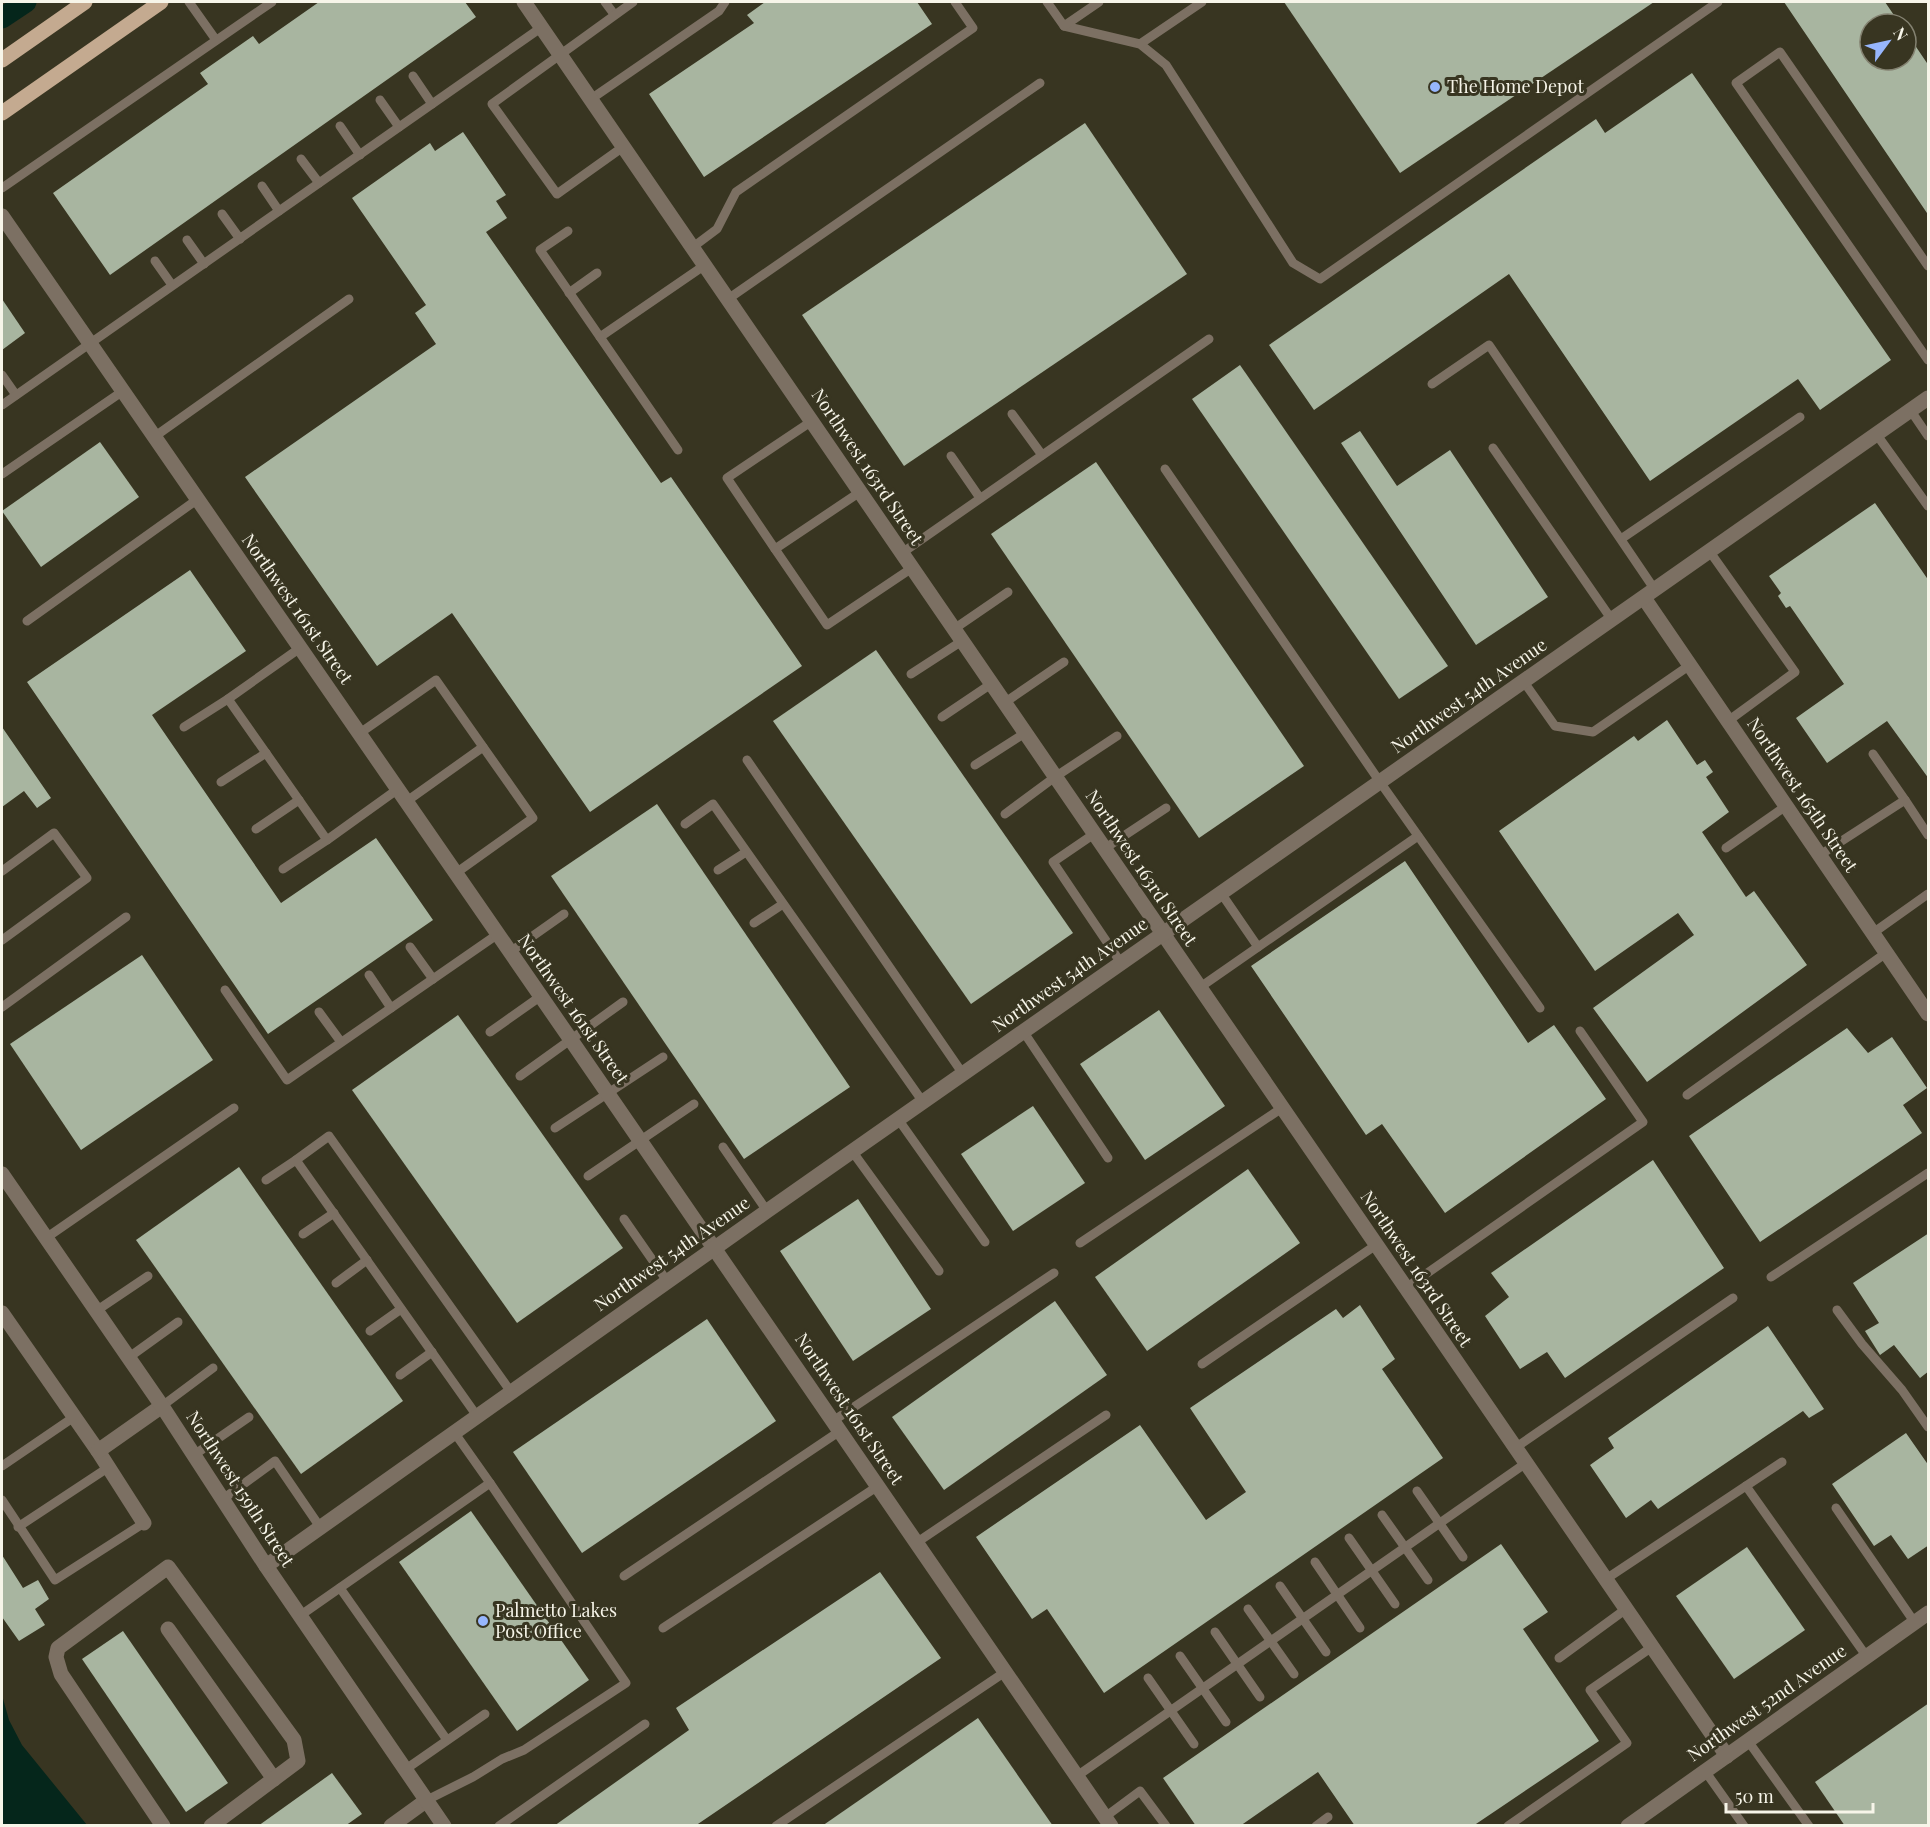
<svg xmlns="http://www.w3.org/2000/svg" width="1930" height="1827" font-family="'Playfair Display',serif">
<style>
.water{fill:#05261b}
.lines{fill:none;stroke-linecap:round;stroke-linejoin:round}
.canal{stroke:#05261b;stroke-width:21}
.building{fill:#a8b5a0}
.service{stroke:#7c7063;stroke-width:9}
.minor{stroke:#7c7063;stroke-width:15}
.tertiary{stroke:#7c7063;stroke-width:15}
.primary{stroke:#c4aa90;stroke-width:15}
.poi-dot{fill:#97b6fd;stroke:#383521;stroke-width:2}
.labels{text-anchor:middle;stroke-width:6;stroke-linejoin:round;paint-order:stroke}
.poi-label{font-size:18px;fill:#f7f5e9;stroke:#383521;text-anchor:start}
.street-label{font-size:18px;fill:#f7f5e9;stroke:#383521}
</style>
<rect width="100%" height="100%" fill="#383521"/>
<polygon class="water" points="2,1695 9,1720 22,1745 87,1825 2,1825"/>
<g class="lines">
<polyline class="canal" points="2,18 26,2"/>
</g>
<g class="building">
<polygon points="319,2 465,2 476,17 110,275 53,193 208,84 200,73 253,36 259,44"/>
<polygon points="765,2 917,2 932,24 704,177 649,94 754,23 747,15"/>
<polygon points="1284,2 1654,2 1400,173"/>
<polygon points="1784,2 1885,2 1900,24 1870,24 1870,60 1906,60 1906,32 1929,66 1929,216"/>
<polygon points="1692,73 1891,360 1820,410 1798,379 1650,481 1509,274 1314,410 1269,345 1596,119 1605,133"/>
<polygon points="1085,123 1187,274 904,466 802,315"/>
<polygon points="463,132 506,195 496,201 507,218 486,232 661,483 671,477 802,666 590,812 452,613 377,666 245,477 436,344 415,313 426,305 352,198 430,143 435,151"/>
<polygon points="2,299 25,333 2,350"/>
<polygon points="1240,365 1448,666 1399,699 1192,399"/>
<polygon points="1360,431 1397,486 1450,450 1548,597 1476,645 1341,443"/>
<polygon points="100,442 139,497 41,567 2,511"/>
<polygon points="1096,462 1304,766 1199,838 991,534"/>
<polygon points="1875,503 1929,581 1929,779 1887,721 1827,763 1796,718 1844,684 1790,606 1786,608 1778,596 1781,593 1769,576"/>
<polygon points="190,570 246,651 152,715 281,903 376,838 433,920 268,1034 27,682"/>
<polygon points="876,650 1073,933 971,1004 773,721"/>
<polygon points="1667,720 1697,765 1705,760 1713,772 1706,777 1729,812 1702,832 1746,897 1754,891 1807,965 1647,1082 1593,1008 1694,935 1678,913 1595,971 1499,831 1634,736 1638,741"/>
<polygon points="2,727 51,798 37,808 24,791 2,807"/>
<polygon points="657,804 850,1087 744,1159 551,876"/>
<polygon points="1405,861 1528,1043 1554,1025 1606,1099 1445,1213 1382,1124 1366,1135 1251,966"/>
<polygon points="142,955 213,1060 81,1150 10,1044"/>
<polygon points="1159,1010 1225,1106 1145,1160 1080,1064"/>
<polygon points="458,1015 623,1248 517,1323 352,1090"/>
<polygon points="1847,1028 1868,1053 1892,1037 1927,1088 1903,1105 1922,1133 1760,1242 1689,1136"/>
<polygon points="1033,1106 1085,1183 1013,1231 961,1154"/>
<polygon points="1653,1160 1724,1268 1565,1378 1547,1352 1520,1369 1485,1316 1509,1297 1491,1273"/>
<polygon points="239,1167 403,1401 301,1474 136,1240"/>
<polygon points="1248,1169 1300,1243 1147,1351 1095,1277"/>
<polygon points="858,1199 931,1309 853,1361 780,1251"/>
<polygon points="1929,1233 1929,1371 1920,1378 1894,1345 1880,1355 1865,1331 1879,1323 1853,1283"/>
<polygon points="1055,1301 1107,1375 944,1490 892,1417"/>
<polygon points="1360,1305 1395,1359 1382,1369 1443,1458 1104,1693 1047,1609 1032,1619 976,1537 1140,1425 1206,1520 1246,1492 1190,1408 1336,1309 1343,1318"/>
<polygon points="707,1319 776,1421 582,1553 513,1452"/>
<polygon points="1768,1326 1824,1409 1809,1418 1803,1411 1658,1509 1651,1500 1626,1518 1590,1465 1614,1448 1608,1438"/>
<polygon points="1906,1433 1929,1466 1929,1545 1908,1559 1891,1535 1874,1546 1832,1484"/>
<polygon points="471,1511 589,1680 517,1731 399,1562"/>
<polygon points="1501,1544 1548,1612 1523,1629 1599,1741 1473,1826 1355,1826 1318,1772 1240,1826 1196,1826 1163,1778"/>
<polygon points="1747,1547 1805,1630 1734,1679 1676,1596"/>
<polygon points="2,1555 23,1588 38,1580 49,1599 35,1609 45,1625 19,1641 2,1617"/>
<polygon points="880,1572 941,1658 695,1826 554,1826 689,1730 676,1708"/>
<polygon points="123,1631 228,1783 186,1812 82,1659"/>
<polygon points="1929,1703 1929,1826 1845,1826 1815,1782"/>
<polygon points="978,1718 1053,1826 822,1826"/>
<polygon points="332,1773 362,1814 345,1826 258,1826"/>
</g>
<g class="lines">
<g class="service">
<polyline points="189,2 216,40"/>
<polyline points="605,2 614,14"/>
<polyline points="1047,2 1064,26 1140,44 1166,65 1293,263 1320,279 1718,2"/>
<polyline points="1064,26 1099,2"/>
<polyline points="1140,44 1202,2"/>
<polyline points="413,76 432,104"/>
<polyline points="591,99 719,11 725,2"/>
<polyline points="380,100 399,127"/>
<polyline points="340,126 360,155"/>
<polyline points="623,147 557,194 492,104 633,2"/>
<polyline points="301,159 319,183"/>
<polyline points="262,186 279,211"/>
<polyline points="2,188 272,2"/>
<polyline points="222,214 240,239"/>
<polyline points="568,231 540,250 600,337 705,265"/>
<polyline points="187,240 204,264"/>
<polyline points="693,247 717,229 736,192 973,28 955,2"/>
<polyline points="155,261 172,285"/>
<polyline points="1928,266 1780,52 1736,83 1928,360"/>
<polyline points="569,293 597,273"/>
<polyline points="728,299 1040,83"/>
<polyline points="600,337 678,450"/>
<polyline points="2,375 16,395"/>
<polyline points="1432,384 1489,345 1655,590"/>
<polyline points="2,405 542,27"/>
<polyline points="1911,411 1928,436"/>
<polyline points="1012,414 1042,455"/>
<polyline points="1877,435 1928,506"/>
<polyline points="154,437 349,299"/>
<polyline points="1493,448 1612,620"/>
<polyline points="951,456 980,498"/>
<polyline points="1165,469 1380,782 1540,1008"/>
<polyline points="2,474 123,391"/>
<polyline points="860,492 775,549 827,625 912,568"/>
<polyline points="1621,539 1800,417"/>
<polyline points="775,549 727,478 812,421"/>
<polyline points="1710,552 1795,672 1728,721"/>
<polyline points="902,553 1209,339"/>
<polyline points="27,621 198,499"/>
<polyline points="954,629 1008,592"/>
<polyline points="300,648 228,699 327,840 398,789"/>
<polyline points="911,674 962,641"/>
<polyline points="1524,682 1555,726 1593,732 1690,665"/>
<polyline points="1004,703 1064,662"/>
<polyline points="942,717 991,684"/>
<polyline points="184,727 228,699"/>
<polyline points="360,733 436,680 533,818 456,873"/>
<polyline points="1873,754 1905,800"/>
<polyline points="747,760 963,1074"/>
<polyline points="975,765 1025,733"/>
<polyline points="221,782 266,753"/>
<polyline points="407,801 483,747"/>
<polyline points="1005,814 1055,777 1117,736"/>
<polyline points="685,824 713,804 923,1102"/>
<polyline points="256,829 299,800"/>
<polyline points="1094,834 1053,862 1121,963"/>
<polyline points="1726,848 1786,806"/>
<polyline points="1104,849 1166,808"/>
<polyline points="1820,855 1905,800 1928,835"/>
<polyline points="283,869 327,840"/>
<polyline points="718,870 746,852"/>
<polyline points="2,871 54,833 87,878 2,940"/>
<polyline points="1221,893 1258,947"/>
<polyline points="754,923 783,904"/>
<polyline points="1873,933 1928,894"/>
<polyline points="410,947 433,979"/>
<polyline points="510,952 564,914"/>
<polyline points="369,975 391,1008"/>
<polyline points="1199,988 1418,836"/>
<polyline points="225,990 287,1080 498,934"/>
<polyline points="2,1007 126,917"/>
<polyline points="319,1012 341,1042"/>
<polyline points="1023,1031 1108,1158"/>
<polyline points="490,1032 541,996"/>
<polyline points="520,1076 623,1002"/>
<polyline points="1687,1095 1886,953"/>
<polyline points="898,1119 985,1242"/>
<polyline points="555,1128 663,1057"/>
<polyline points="723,1147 767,1211"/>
<polyline points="852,1151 939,1271"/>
<polyline points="296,1160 329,1136 511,1392"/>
<polyline points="588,1176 694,1104"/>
<polyline points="266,1180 296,1160 477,1416"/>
<polyline points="624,1219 667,1281"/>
<polyline points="303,1234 334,1213"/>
<polyline points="46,1238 234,1108"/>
<polyline points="1080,1243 1282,1108"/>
<polyline points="1771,1277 1928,1173"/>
<polyline points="336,1283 367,1260"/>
<polyline points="1406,1288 1643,1122 1580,1031"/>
<polyline points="1837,1310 1862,1344 1902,1390 1928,1427"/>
<polyline points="96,1311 148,1276"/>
<polyline points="370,1331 401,1309"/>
<polyline points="128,1358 178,1322"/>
<polyline points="1202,1364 1376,1245"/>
<polyline points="400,1375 432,1352"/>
<polyline points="162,1406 213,1368"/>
<polyline points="833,1421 1054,1273"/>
<polyline points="1515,1448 1733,1298"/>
<polyline points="194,1455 249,1417"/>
<polyline points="2,1466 74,1417"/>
<polyline points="1746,1486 1867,1657"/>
<polyline points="1417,1491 1463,1557"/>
<polyline points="223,1499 275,1461 320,1527"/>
<polyline points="2,1500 55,1580 144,1523"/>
<polyline points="1836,1508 1915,1623"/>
<polyline points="1382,1515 1428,1580"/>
<polyline points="18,1527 109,1467"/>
<polyline points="1349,1538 1395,1604"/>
<polyline points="916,1543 1106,1415"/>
<polyline points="1315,1562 1360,1628"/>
<polyline points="624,1576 840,1431"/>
<polyline points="1606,1579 1782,1462"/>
<polyline points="1280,1586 1326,1652"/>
<polyline points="340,1588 447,1740"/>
<polyline points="1248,1609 1294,1674"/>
<polyline points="301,1615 490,1483 454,1432"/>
<polyline points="663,1628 878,1486"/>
<polyline points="1215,1632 1260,1697"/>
<polyline points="1180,1656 1226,1722"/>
<polyline points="1559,1658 1626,1609"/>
<polyline points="1148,1678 1194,1744"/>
<polyline points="1748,1741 1809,1826"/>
<polyline points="406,1769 485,1714"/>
<polyline points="1705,1771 1744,1826"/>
<polyline points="1077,1776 1526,1463"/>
<polyline points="427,1800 473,1777 502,1759 524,1750 626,1683 490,1483"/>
<polyline points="1105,1817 1140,1791 1166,1826"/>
<polyline points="499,1826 645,1724"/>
<polyline points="776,1826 1005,1672"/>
<polyline points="1316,1826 1328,1817"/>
<polyline points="1508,1826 1627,1743 1590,1690 1652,1647"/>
</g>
<g class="minor">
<polyline points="2,216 571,1040 1111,1826"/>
<polyline points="2,1313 98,1451 144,1523"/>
<polyline points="98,1451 162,1406"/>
<polyline points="168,1629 274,1779"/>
<polyline points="163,1826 61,1674 56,1657 58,1648 168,1567 294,1740 298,1761 211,1826"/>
<polyline points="391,1826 427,1800"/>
</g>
<g class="tertiary">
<polyline points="524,2 1727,1756"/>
<polyline points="1644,598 1928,1014"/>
<polyline points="2,1174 162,1406 266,1566 444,1826"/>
<polyline points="266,1566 767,1211 1928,398"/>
<polyline points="1628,1826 1928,1613"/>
</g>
<g class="primary">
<polyline points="2,60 85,2"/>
<polyline points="2,113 161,2"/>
</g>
</g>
<g class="poi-dot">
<circle cx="1435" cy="87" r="6"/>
<circle cx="483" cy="1621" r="6"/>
</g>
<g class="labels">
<g class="poi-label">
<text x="1447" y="93">The Home Depot</text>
<text x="495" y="1617">Palmetto Lakes<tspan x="495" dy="21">Post Office</tspan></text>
</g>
<g class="street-label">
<text transform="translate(867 467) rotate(56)" y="6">Northwest 163rd Street</text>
<text transform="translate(297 609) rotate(55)" y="6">Northwest 161st Street</text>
<text transform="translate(1469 696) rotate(-35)" y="6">Northwest 54th Avenue</text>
<text transform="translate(1802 795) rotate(56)" y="6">Northwest 165th Street</text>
<text transform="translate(1141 868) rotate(56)" y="6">Northwest 163rd Street</text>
<text transform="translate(1070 975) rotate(-35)" y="6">Northwest 54th Avenue</text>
<text transform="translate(573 1009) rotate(55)" y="6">Northwest 161st Street</text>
<text transform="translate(672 1254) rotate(-35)" y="6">Northwest 54th Avenue</text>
<text transform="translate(1416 1269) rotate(56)" y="6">Northwest 163rd Street</text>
<text transform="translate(849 1409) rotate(56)" y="6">Northwest 161st Street</text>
<text transform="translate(240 1489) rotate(57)" y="6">Northwest 159th Street</text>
<text transform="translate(1767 1703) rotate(-35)" y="6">Northwest 52nd Avenue</text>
</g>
</g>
<rect width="1930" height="1827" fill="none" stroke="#f7f5e9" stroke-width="6"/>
<g transform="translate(1888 42) rotate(57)"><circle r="28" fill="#383521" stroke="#848271" stroke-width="1.5"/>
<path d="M0-4.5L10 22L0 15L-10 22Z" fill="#97b6fd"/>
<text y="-9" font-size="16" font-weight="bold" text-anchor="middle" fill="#f7f5e9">N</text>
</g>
<path d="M1726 1803v9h147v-9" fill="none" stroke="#f7f5e9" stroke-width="3"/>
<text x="1735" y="1803" font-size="18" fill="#f7f5e9" stroke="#383521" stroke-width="4.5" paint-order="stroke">50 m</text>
</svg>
